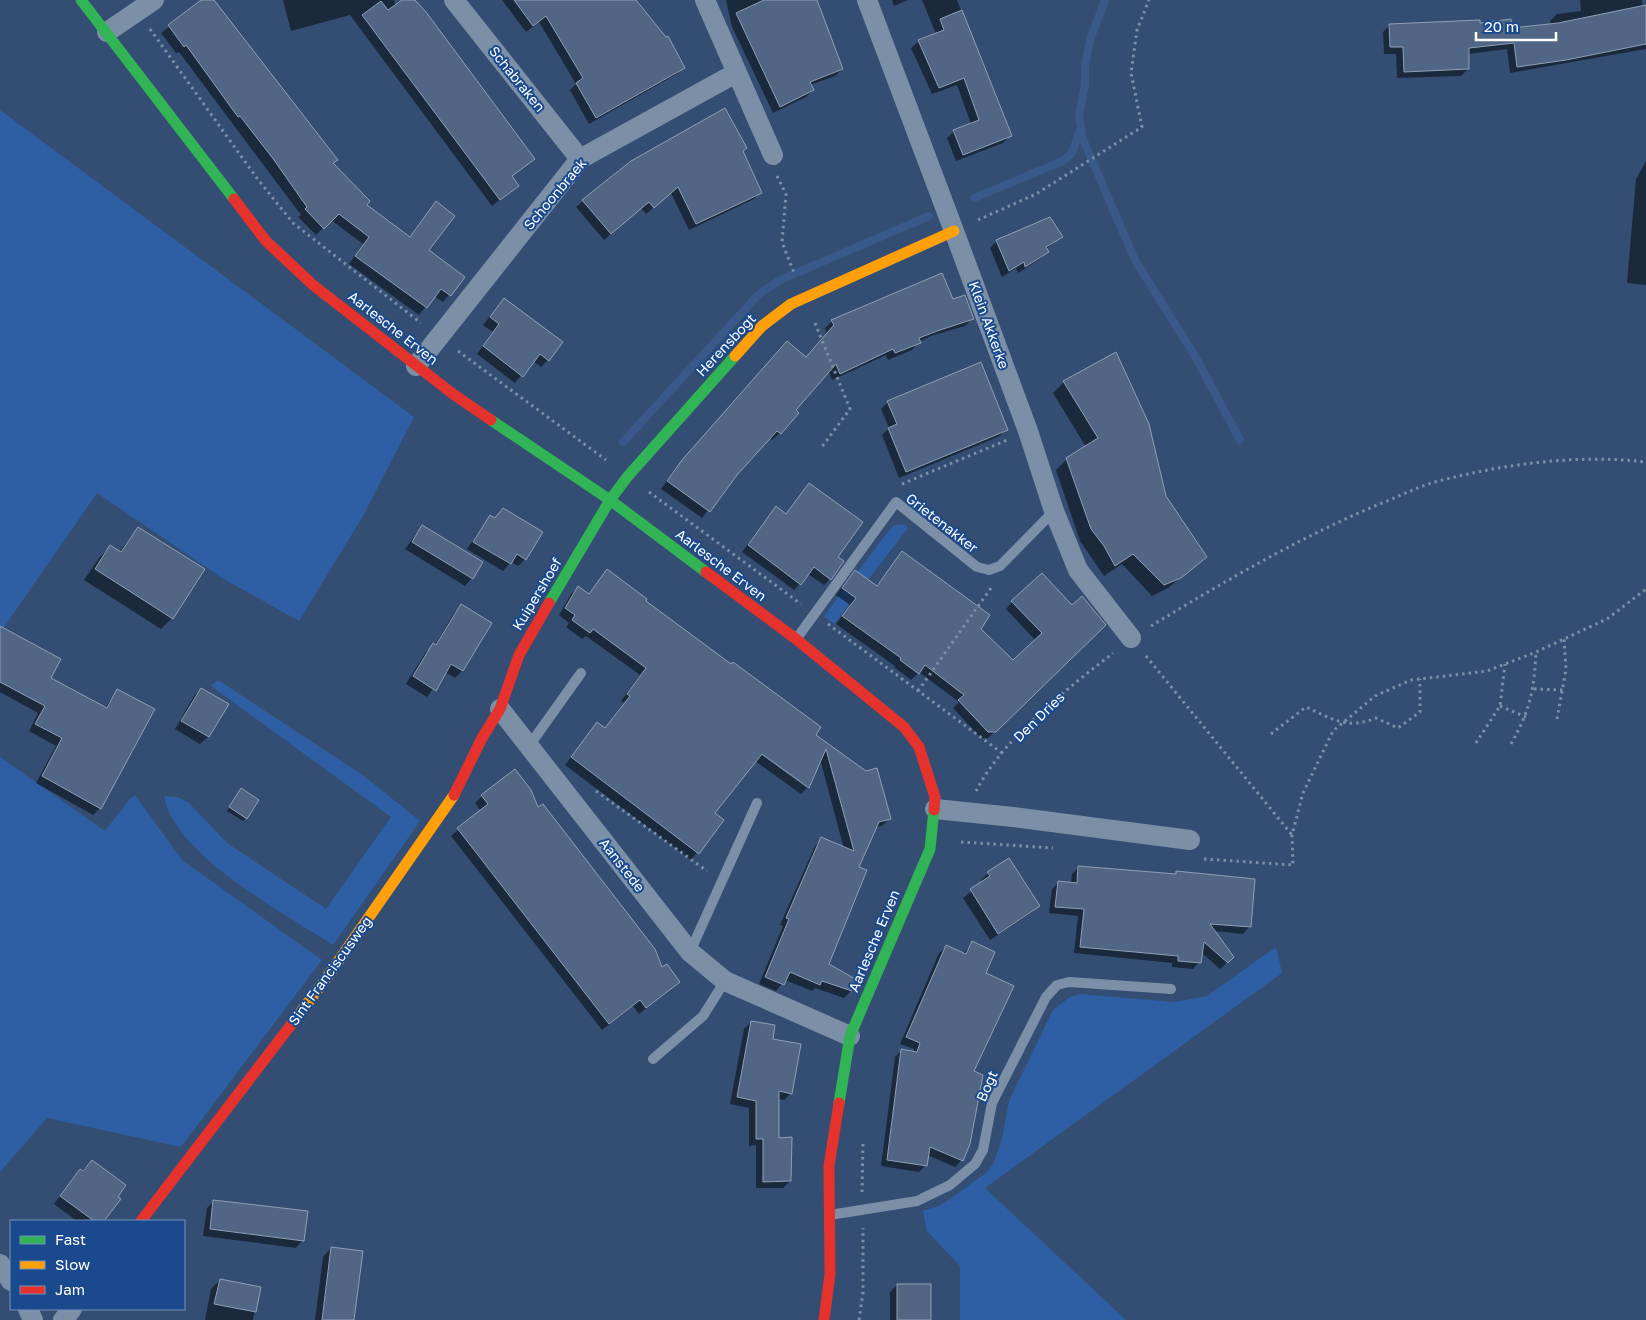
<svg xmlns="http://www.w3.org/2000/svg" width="1646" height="1320" font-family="'Golos Text',sans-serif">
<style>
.green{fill:#2e5fa4}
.shadow{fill:#0007;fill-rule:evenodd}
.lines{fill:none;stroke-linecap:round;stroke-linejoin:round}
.stream{stroke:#38598a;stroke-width:8}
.building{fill:#516684;stroke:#909fb5}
.path{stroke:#7b8fa7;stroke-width:3;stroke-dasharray:2.5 4;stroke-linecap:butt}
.lane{stroke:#7b8fa7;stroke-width:10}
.street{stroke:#7b8fa7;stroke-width:20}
.fast{stroke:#30b455;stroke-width:11}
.slow{stroke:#ff9f0a;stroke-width:11}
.jam{stroke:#e5322d;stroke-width:11}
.labels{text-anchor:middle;stroke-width:4;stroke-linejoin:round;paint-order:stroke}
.street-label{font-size:14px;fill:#fff;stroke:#1a498d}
</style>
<rect width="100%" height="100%" fill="#344e73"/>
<g class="green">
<polygon points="0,110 414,417 363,516 299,621 222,578 97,493 0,633"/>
<polygon points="903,524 908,528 834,624 824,616 890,529 895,525"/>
<path d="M 218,680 L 364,776 L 420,821 L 333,945 C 284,913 175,856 164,796 L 177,797 L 188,802 L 227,843 L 326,909 L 391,817 L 211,686 Z"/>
<polygon points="0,757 105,831 129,800 135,795 182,860 322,960 181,1147 47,1118 0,1172"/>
<polygon points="1276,947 1282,973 985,1188 1126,1320 960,1320 960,1266 927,1231 923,1211 938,1206 950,1199 987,1172 994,1162 1002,1139 1009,1101 1053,1010 1070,997 1080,994 1174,1002 1207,996"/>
</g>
<g class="shadow">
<polygon points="203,0 213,0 332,164 365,205 409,238 436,203 427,251 463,277 443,302 434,296 419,315 349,264 363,244 331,220 316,235 298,217 301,215 179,52 176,53 161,33"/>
<polygon points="283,0 394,0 396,6 404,0 413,0 533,159 511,177 510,192 492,206 350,15 291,31"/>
<polygon points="502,0 636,0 684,67 677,74 589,124 570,90 576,84 539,22 526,32"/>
<polygon points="726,0 815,0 842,69 835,76 810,85 813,90 806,97 773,113 732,27"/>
<polygon points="892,0 908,0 894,6"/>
<polygon points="922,0 957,0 1011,135 1003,143 956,161 947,138 954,131 971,124 957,85 932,94 911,48 919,41 936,34"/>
<polygon points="1580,0 1642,0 1643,7 1646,6 1646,49 1510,73 1507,49 1468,54 1468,69 1461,76 1397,78 1396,54 1384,54 1383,32 1390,25 1479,25 1511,30 1551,25 1550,21 1557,14 1581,11"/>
<polygon points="742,152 761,192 754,199 689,230 671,193 646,214 641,208 604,240 576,207 583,201"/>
<polygon points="1646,161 1646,285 1627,283 1636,179"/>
<polygon points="1061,237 1046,249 1048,252 1040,259 1018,273 1016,268 1002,277 990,248 997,241"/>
<polygon points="504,299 548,360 541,367 533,361 515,383 477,354 493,332 483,325"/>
<polygon points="952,301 972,319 965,326 931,336 919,342 912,350 888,360 886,355 832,380 828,370 794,410 780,433 772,440 769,437 736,474 702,518 661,489 675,469 780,350 805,359 827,334 825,328 832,321"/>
<polygon points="1116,353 1165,496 1205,557 1168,588 1152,596 1122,564 1104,576 1080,541 1056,470 1067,459 1086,447 1053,393 1064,382"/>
<polygon points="888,402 1006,429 1000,436 899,478 882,435 889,428 881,409"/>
<polygon points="810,484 836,557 830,579 824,585 808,574 794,590 742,552 770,515 776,508 785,515"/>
<polygon points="490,516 525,559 518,566 511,562 503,571 467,549"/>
<polygon points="422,526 481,562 472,578 465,586 405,549"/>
<polygon points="138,528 172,618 161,629 84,580 99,558 110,547 119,552"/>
<polygon points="902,553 1013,662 1036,641 1006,609 1012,602 1072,607 1104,625 988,738 981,738 953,708 959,702 919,672 911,680 894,667 895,666 836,624 850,605 836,595 849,578 855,571 876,586"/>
<path d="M 607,571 L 814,735 L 889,819 L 882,826 L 875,827 L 858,868 L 827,964 L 851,991 L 844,998 L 815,988 L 812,991 L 785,980 L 776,991 L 759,984 L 783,926 L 780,925 L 815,846 L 822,839 L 844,849 L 820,759 L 808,787 L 801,794 L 755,761 L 713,814 L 722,820 L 691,860 L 565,765 L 597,724 L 604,729 L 624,703 L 621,701 L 640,675 L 586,636 L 582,639 L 566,627 L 569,623 L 559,615 L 571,594 L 578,588 L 588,595 ZM 758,749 L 807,785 L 807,788 L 756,751 Z"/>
<polygon points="461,606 490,624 462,671 455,678 445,672 427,697 406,684 426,652 435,645 454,613"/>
<polygon points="0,627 50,678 105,708 118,690 100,808 93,815 36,783 56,746 29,731 38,713 0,692"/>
<polygon points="201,689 227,704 208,737 200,744 175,729 194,696"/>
<polygon points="238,793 246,818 243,821 227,811"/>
<polygon points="482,796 537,809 662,969 679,982 639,1014 633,1006 602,1030 451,836 481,811 475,803"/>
<polygon points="1009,860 1038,906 1031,913 990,940 963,898 982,883 981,880 988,873"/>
<polygon points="1079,867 1174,875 1177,872 1249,927 1243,934 1214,931 1233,957 1220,969 1201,952 1199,962 1193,969 1172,967 1172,963 1074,953 1078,916 1049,913 1052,889 1058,883 1071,884 1072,874"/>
<polygon points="972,943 984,973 962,1160 955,1167 927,1155 926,1165 919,1172 881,1166 895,1057 902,1050 913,1053 914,1049 900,1044 939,953 946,947 963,954"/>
<polygon points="751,1022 771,1040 791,1093 784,1100 778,1099 778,1139 790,1181 783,1188 756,1188 756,1145 749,1146 749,1108 730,1104 744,1029"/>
<polygon points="92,1161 119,1199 102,1221 77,1221 54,1204 73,1178"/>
<polygon points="214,1201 303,1240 296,1248 203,1236 207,1208"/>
<polygon points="331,1248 353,1320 315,1320 323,1257"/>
<polygon points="220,1280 259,1288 253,1320 205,1320 211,1289"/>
<polygon points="897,1285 930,1320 890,1320 890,1292"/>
</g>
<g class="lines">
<g class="stream">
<polyline points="1105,0 1090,40 1085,67 1085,85 1079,115 1082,137 1135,260 1195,356 1240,440"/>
<polyline points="974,198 1063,161 1072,153 1080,130"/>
<polyline points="623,442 759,294 780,280 929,216"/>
</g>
</g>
<g class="building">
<polygon points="201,0 214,0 338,160 333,163 370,201 367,205 410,237 436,201 455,216 429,250 465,277 451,296 441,289 427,308 355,256 369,237 339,214 324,229 305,209 307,207 274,160 240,116 238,117 186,45 184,47 168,25"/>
<polygon points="402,0 415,0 426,12 535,159 512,176 519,186 500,200 362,15 381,1 388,10"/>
<polygon points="514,0 636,0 666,37 668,36 685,68 596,118 576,83 583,78 546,16 533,26"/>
<polygon points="764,0 817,0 843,69 810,82 814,90 780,107 736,13"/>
<polygon points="1646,5 1646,44 1566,60 1517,67 1514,43 1469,48 1469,69 1404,72 1403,47 1390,47 1389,24 1480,20 1480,23 1511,19 1512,28 1558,23"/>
<polygon points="962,10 1012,136 963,155 953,130 979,120 964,78 939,88 918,40 944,30 940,19"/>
<polygon points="725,108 747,148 743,151 762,193 696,224 678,187 654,208 649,202 611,234 582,200 631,161"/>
<polygon points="1050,217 1063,237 1046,247 1049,252 1025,267 1024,262 1009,271 996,240"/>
<polygon points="942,273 953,299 965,295 974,319 940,330 919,338 921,343 895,353 893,349 840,374 836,364 796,410 799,413 781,434 777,431 737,475 710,512 667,481 682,460 787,341 806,357 834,325 831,320"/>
<polygon points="504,298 563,342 549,361 540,354 523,377 483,346 499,324 490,317"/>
<polygon points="1116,352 1149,424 1166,496 1207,557 1181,578 1164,585 1133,554 1115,566 1104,546 1091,529 1066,458 1098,438 1063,381"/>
<polygon points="981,362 1008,430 906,472 888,428 897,424 887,401"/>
<polygon points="809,483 863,522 838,557 844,561 831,580 814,567 801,585 748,545 776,506 786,514"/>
<polygon points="503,508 543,532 526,560 517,554 511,564 473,542 490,515 495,518"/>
<polygon points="422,525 483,562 473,579 412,542"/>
<polygon points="138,527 205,569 173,619 95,569 110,545 121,552"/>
<polygon points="902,551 990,615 981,629 1013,660 1042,633 1011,601 1042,573 1072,605 1082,596 1106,625 996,732 988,732 958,700 964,695 925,665 919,674 900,660 901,658 842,616 856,598 842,588 855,570 877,586"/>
<polygon points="607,569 647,599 646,601 731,664 733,662 821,727 816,735 866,771 877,768 891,819 879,822 859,867 867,870 829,964 857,980 852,991 822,981 820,985 790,972 784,985 765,977 789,919 786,918 821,837 854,851 826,749 809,788 762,754 715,813 724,820 699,854 571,757 597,722 605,728 630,696 627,694 646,668 593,629 590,633 572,620 575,615 565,608 578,586 589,594"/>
<polygon points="461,604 492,623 463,671 451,664 436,691 413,676 433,643 436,645"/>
<polygon points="0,626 61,659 51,678 107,708 117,689 155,709 101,809 42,776 62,738 35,724 45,706 0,682"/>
<polygon points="201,688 229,704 209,737 181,721"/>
<polygon points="515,769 531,790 538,807 543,804 655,949 662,967 667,964 680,982 646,1008 640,1000 609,1024 457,828 488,804 481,795"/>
<polygon points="241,788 259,800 247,819 229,807"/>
<polygon points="1009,858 1040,906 998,934 970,889 990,876 987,872"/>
<polygon points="1078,866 1176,874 1176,871 1255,879 1251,927 1210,924 1234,957 1228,963 1204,942 1201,963 1178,961 1178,956 1080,947 1084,909 1055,907 1058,881 1077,883"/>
<polygon points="972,941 995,952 986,973 1014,986 974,1071 983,1075 970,1144 963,1161 930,1147 927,1166 887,1160 901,1049 917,1052 920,1043 906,1037 946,945 966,954"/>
<polygon points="751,1021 775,1025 773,1039 801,1044 792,1094 779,1091 779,1138 792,1137 791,1181 763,1182 763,1139 756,1139 756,1101 737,1097"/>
<polygon points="92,1160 126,1185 118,1197 121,1199 104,1221 94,1221 60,1196 80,1169 83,1171"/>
<polygon points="213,1200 308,1211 304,1241 210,1229"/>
<polygon points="331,1247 363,1251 354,1320 322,1320"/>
<polygon points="220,1279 261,1287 256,1312 214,1304"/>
<rect x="897" y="1284" width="34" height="36"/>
</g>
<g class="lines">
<g class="path">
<polyline points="150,29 256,177 293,223 421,323"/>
<polyline points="777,176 786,194 782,242 794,273"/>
<polyline points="978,220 1036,194 1142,127 1131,73 1137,30 1149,0"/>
<polyline points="815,323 850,409 821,448"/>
<polyline points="458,351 606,460"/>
<polyline points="902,484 1007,440"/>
<polyline points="649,492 801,604"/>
<polyline points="828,624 1002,753"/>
<path d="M 1151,626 C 1225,581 1302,536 1382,503 C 1400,496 1417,487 1435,482 C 1503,464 1576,454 1646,462"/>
<polyline points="1146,656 1292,835"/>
<polyline points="1534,689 1563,690"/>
<polyline points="918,691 991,588"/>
<polyline points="1500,706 1526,717"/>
<polyline points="1557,719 1566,669 1564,639"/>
<path d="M 1271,734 L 1306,707 C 1332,719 1347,730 1376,718 L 1398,728 L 1420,712 L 1420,679"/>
<polyline points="1476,743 1500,706 1505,664"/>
<path d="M 1511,744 C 1530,710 1534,691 1536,652"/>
<polyline points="596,791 707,871"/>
<path d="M 976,791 C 1004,737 1066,690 1113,653"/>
<polyline points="961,842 1053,848"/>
<polyline points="1204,859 1293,865 1292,835 1303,793 1333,731 1375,696 1411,680 1487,671 1536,652 1607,619 1646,589"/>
<polyline points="862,1192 863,1141"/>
<polyline points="859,1320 863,1292 863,1228"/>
</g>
<g class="lane">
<polyline points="797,638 896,502 977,567 989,570 1000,566 1054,511"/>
<polyline points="529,746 581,673"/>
<polyline points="690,952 757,803"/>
<polyline points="653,1059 703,1016 725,981"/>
<polyline points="830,1215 917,1201 950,1185 975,1164 983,1150 992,1103 1046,997 1057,985 1069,982 1171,989"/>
</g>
<g class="street">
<polyline points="454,0 580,159"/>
<polyline points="705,0 773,155"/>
<polyline points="867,0 954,231 1028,431 1054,511 1078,570 1131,638"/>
<polyline points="107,32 154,0"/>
<polyline points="416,366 580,159 736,73"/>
<polyline points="500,709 690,952 725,981 850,1036"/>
<polyline points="935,809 1013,817 1190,840"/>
<polyline points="0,1264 11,1281"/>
<polyline points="28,1309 33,1320"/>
<polyline points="63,1320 72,1309"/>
</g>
<g class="fast">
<polyline points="81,0 234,199"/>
<polyline points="491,420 610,500 706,572"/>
<polyline points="549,603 610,500 628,476 735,356"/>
<polyline points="839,1103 850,1036 930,849 934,810"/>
</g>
<g class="slow">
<polyline points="735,356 762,326 791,304 954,231"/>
<polyline points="297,1017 328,976 454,795"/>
</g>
<g class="jam">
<polyline points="234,199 266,241 313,285 453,394 491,420"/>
<polyline points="706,572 796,639 904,727 919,747 935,797 934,810"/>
<polyline points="454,795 482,738 500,709 519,655 549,603"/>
<polyline points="141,1221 297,1017"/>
<polyline points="824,1320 830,1274 829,1166 839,1103"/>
</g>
</g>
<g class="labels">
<g class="street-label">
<text transform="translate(517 79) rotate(51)" y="5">Schabraken</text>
<text transform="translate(555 194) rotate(-50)" y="5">Schoonbraek</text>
<text transform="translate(989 325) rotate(70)" y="5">Klein Akkerke</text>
<text transform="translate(393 328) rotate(38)" y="5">Aarlesche Erven</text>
<text transform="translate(726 345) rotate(-47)" y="5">Herensbogt</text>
<text transform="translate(942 523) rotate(38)" y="5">Grietenakker</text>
<text transform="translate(721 565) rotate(37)" y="5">Aarlesche Erven</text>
<text transform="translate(537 594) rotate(-59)" y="5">Kuipershoef</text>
<text transform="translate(1039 717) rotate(-44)" y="5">Den Dries</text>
<text transform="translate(622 865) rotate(52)" y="5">Aanstede</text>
<text transform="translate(874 941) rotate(-67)" y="5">Aarlesche Erven</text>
<text transform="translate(330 971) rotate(-54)" y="5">Sint Franciscusweg</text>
<text transform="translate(987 1086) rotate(-66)" y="5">Bogt</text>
</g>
</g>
<rect x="10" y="1220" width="175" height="90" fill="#1a498d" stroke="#7692bb"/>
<rect x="20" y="1236" width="25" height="8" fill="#30b455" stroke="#7692bb"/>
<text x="55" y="1245" font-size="15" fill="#ffffff">Fast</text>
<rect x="20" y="1261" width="25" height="8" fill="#ff9f0a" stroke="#7692bb"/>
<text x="55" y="1270" font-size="15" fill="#ffffff">Slow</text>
<rect x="20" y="1286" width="25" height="8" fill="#e5322d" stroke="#7692bb"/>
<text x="55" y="1295" font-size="15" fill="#ffffff">Jam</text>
<path d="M1476 32v8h80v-8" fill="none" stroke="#ffffff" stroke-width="2.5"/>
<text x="1484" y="32" font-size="15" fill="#ffffff" stroke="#1a498d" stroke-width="4" paint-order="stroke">20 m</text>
</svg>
